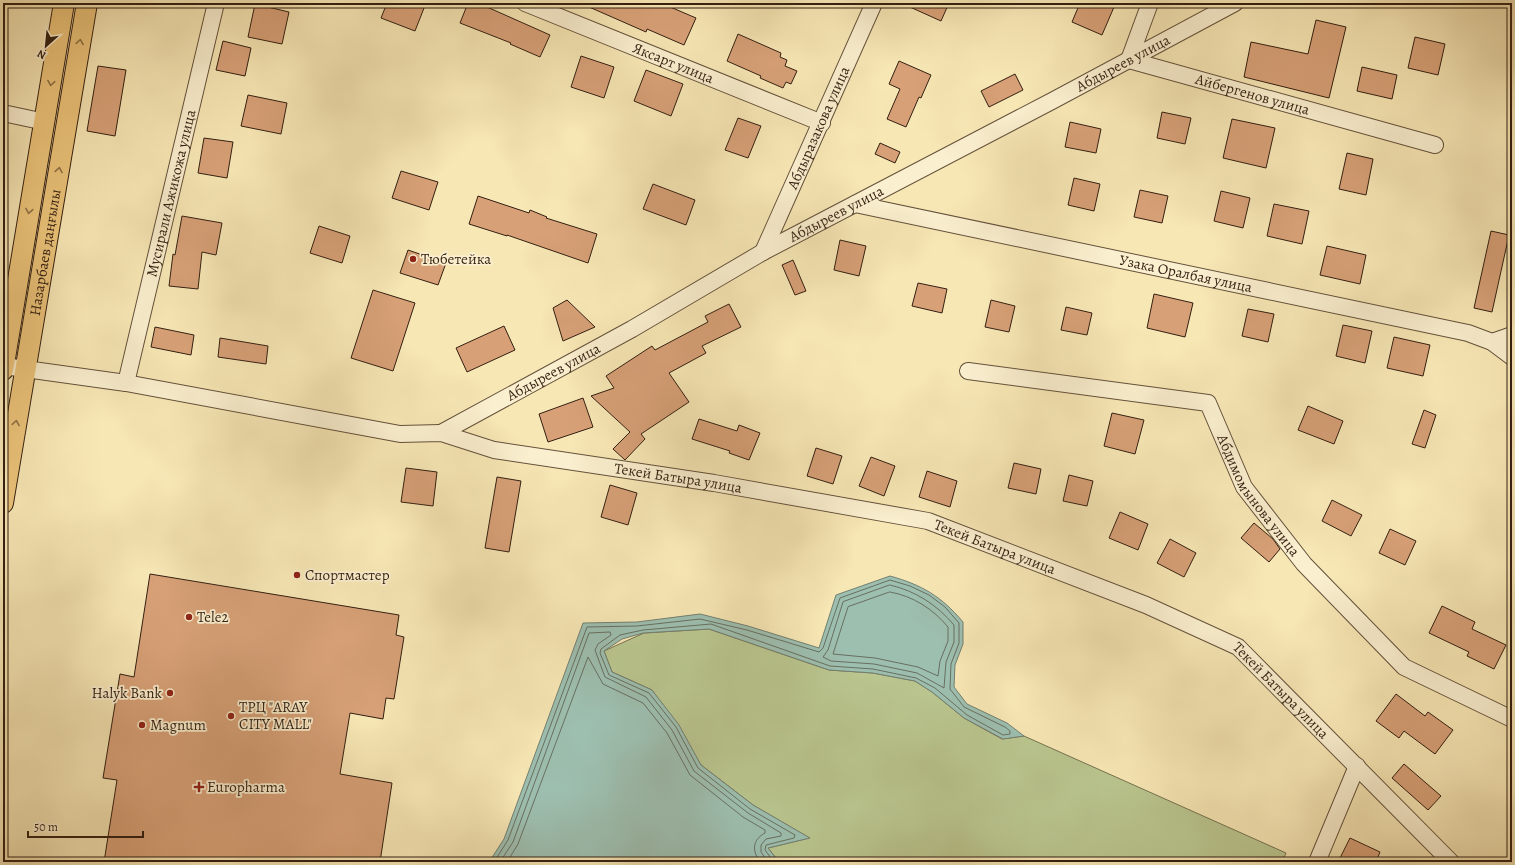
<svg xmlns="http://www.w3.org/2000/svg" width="1515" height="865" font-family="Alegreya,serif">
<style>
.green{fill:#bac68f;stroke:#767250}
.water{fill:#9dbfb0;stroke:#737f70}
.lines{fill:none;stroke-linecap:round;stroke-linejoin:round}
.shore{stroke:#686f60;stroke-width:1}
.building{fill:#d7a077;stroke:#331f11}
.minor-casing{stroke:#64513a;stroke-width:18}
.major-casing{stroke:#331f11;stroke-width:22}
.minor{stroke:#faefcf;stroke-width:16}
.major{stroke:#ecc47a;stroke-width:20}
.oneway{stroke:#907246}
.poi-dot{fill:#8f2418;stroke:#faefcf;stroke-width:1.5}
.labels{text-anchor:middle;stroke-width:3.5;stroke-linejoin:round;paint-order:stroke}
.street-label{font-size:15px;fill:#331f11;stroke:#faefcf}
.poi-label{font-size:15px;fill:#331f11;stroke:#faefcf;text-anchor:start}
</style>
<rect width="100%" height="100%" fill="#f7e7b5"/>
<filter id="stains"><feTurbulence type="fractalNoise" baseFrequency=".005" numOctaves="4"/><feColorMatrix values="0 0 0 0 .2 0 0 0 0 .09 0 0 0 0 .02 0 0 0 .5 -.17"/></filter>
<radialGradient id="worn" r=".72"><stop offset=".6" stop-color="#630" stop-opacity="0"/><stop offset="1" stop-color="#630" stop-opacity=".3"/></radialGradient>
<polygon class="green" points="709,629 829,670 873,673 915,681 932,692 964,718 1002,739 1024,736 1286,853 1282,862 779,862 768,848 809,838 753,805 701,765 652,690 612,672 604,651 644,633"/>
<path class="water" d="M 890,576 C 922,585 941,596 963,622 L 963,644 L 955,665 L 954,687 L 967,704 L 1007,723 L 1024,736 L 1003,739 L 964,718 L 932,692 L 915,681 L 873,673 L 829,670 L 709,629 L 643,633 L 622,639 L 604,651 L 612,672 L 652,690 L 679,725 L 701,765 L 753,805 L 810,838 L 768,848 L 779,862 L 489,862 L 504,839 L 583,623 L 637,622 L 700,614 L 748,626 L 819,648 L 836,595 Z"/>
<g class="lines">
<g class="shore">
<path d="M 890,585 C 916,591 937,605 954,625 L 954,642 L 946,662 L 944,688 L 917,673 L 874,664 L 831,661 L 823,657 L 828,650 L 843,602 Z"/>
<path d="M 890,592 C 913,596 933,609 948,627 L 948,641 L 940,661 L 938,676 L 918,667 L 875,658 L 833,654 L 848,607 Z"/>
<polyline points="494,862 508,840 587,627 637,626 700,619 747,630 819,652 823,648 840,598 890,580 910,586 929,595 945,607 959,623 959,643 951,664 950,689 964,707 1005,727 1010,731 1010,734 1003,735 967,715 935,688 916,678 873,669 830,666 711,624 643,630 620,635 601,649 600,653 609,675 649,693 676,727 698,768 750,809 795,835 794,838 766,845 765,850 774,862"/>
<polyline points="500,862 513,842 589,633 610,632 611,635 598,644 595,650 605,677 646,697 672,730 694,771 748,813 781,833 781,836 766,839 761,845 761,852 768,862"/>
<path d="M 507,862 L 518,844 L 588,657 L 603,684 L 643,703 L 667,733 L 690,775 L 743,817 L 765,830 L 765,833 C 752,840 752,851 760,862"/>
</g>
</g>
<g class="building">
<polygon points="387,3 426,3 415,31 381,18"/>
<polygon points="468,3 478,3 550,35 540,57 510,44 511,43 460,23"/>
<polygon points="580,3 661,3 696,18 684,45 647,29 646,32"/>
<polygon points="901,3 949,3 941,21"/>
<polygon points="1080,3 1104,3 1114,7 1102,35 1072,22"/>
<polygon points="255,4 289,12 282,44 248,37"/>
<polygon points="1316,20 1346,27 1329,98 1244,77 1251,42 1308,54"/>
<polygon points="738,34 781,53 780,57 787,60 785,66 797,71 791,84 786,82 783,88 760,78 761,76 727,61"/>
<polygon points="1415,37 1445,44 1438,75 1408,68"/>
<polygon points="223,41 251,48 245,76 216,70"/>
<polygon points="581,56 614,67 604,98 571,87"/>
<polygon points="899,61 931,75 921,98 919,97 906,127 887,119 900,89 889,84"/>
<polygon points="98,66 126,70 115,136 87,131"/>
<polygon points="1362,67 1397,75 1392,99 1357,91"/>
<polygon points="646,70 683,84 671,116 634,101"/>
<polygon points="1015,74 1023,90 989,107 981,91"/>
<polygon points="248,95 287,103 281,134 241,126"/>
<polygon points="1162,112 1191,118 1185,144 1157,138"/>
<polygon points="738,118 761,126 748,158 725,150"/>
<polygon points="1232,119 1275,128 1266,168 1223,158"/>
<polygon points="1070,122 1101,129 1096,153 1065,147"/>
<polygon points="204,138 233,142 227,178 198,173"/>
<polygon points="880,143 900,152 895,163 875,154"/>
<polygon points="1347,153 1373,159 1366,195 1339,189"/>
<polygon points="401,171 438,182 429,210 392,198"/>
<polygon points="1074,178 1100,184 1094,211 1068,205"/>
<polygon points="653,184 695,200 686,225 643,209"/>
<polygon points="1140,190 1168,196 1162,223 1134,217"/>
<polygon points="1221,191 1250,198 1243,228 1214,221"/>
<polygon points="478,196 529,213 530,210 547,217 546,218 597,234 588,263 507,235 507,236 469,224"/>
<polygon points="1274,204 1309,211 1302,244 1267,236"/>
<polygon points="182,216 222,223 216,255 202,252 198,289 169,286 173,254 175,255"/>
<polygon points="319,226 350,236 342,263 310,253"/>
<polygon points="1491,231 1509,235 1492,312 1474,308"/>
<polygon points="840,240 866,246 859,276 834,270"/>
<polygon points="1327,246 1366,255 1360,284 1320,275"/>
<polygon points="408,250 446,263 438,285 400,273"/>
<polygon points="793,260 806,291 795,295 782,265"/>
<polygon points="918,283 947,289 942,313 912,306"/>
<polygon points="373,290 415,303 393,371 351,358"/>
<polygon points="1154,294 1193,303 1185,337 1147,328"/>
<polygon points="567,300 595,327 563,341 553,308"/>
<polygon points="991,300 1015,306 1009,332 985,327"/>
<polygon points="729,304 741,327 702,346 706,353 669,373 689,402 641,434 645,439 625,460 613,449 630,432 591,396 614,388 606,376 652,346 655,350 708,322 705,316"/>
<polygon points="1066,307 1092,313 1087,335 1061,330"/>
<polygon points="1248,309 1274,314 1268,342 1242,336"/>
<polygon points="1343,325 1372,331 1365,363 1336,356"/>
<polygon points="504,326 515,350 467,372 456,348"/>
<polygon points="155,327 194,335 191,355 151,347"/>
<polygon points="1394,337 1430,345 1423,376 1387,368"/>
<polygon points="220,338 268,346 266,364 218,357"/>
<polygon points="583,398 593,427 548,442 539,414"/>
<polygon points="1308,406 1343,421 1334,444 1298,430"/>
<polygon points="1424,410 1436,415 1425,448 1412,444"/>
<polygon points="1112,413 1144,420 1135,454 1104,446"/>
<polygon points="699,419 737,431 739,425 760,433 749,460 729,453 730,451 692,439"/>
<polygon points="816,448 842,456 833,484 807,476"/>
<polygon points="871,457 895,466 884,496 859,486"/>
<polygon points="1014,463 1041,469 1036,494 1008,488"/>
<polygon points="406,468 437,472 433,506 401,502"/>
<polygon points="927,471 957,481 950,507 919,497"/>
<polygon points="1069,475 1093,481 1087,506 1063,501"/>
<polygon points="497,477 521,481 509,552 485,548"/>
<polygon points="610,485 637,493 628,525 601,517"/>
<polygon points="1332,500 1362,515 1351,536 1322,521"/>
<polygon points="1120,512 1148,524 1138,550 1109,538"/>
<polygon points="1254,523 1273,539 1280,549 1269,562 1241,538"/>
<polygon points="1390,529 1416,541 1405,565 1379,553"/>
<polygon points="1170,539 1196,553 1184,577 1157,563"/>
<polygon points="150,574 399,615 396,635 404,637 394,699 386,698 383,719 350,713 340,774 392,783 380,862 104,862 117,780 103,778 120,674 134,677"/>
<polygon points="1442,606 1475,622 1472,629 1506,645 1494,669 1467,656 1469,652 1429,633"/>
<polygon points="1396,694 1425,716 1428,712 1453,730 1435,754 1404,731 1399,738 1376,721"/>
<polygon points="1404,764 1441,796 1428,810 1392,778"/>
<polygon points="1350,838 1380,852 1376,862 1338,862"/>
</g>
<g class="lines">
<g class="minor-casing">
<g id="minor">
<path id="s1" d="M 525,3 L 822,123"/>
<path id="s2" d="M 1150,3 L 1129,60 L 1435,145"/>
<polyline points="3,113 45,122"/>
<path id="s3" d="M 855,204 L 1468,333 L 1492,342 L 1512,357"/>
<path id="s4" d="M 763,252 L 874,3"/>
<polyline points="1492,342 1512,335"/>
<path id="s5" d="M 4,366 L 126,383 L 400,434 L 441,433 L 494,450 L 714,483 L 928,521 L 1146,605 L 1238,647 L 1451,862"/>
<path id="s6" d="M 968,371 L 1208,403 L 1244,487 L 1304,564 L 1404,667 L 1512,719"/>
<path id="s7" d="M 126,383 L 216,3"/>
<path id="s8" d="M 441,433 L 632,329 L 763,252 L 1052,101 L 1235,3"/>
<polyline points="1317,862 1357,766"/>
</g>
</g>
<g class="major-casing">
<g id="major">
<polyline points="3,370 64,3"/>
<path id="s9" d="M 3,503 L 87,3"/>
</g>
</g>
<use href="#minor" class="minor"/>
<use href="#major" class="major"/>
</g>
<defs><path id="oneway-chevron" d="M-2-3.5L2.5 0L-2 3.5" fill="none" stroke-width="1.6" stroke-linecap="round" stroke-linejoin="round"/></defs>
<g class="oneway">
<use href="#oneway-chevron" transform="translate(80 42) rotate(-81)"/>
<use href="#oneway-chevron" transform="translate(51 83) rotate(99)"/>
<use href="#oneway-chevron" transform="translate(59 170) rotate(-80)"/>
<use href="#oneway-chevron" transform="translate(29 211) rotate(100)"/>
<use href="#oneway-chevron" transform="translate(16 423) rotate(-81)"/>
</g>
<g class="poi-dot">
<circle cx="413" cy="259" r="4"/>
<circle cx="297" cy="575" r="4"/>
<circle cx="189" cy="617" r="4"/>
<circle cx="170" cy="693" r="4"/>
<circle cx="231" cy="716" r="4"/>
<circle cx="142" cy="725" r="4"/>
<path d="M197 781h4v4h4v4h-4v4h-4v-4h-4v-4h4z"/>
</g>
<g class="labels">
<g class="street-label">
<text dy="5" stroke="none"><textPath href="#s1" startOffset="160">Яксарт улица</textPath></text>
<text dy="5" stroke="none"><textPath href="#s8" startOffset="776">Абдыреев улица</textPath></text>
<text dy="5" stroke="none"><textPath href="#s2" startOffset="189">Айбергенов улица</textPath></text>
<text dy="5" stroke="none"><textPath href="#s4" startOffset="136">Абдыразакова улица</textPath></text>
<text dy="5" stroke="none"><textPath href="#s7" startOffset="195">Мусирали Ажикожа улица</textPath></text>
<text dy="5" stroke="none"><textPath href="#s8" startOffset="452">Абдыреев улица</textPath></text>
<text dy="5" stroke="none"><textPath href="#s9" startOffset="254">Назарбаев даңғылы</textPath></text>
<text dy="5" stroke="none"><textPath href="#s3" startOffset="338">Узака Оралбая улица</textPath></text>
<text dy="5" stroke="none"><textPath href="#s8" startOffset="128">Абдыреев улица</textPath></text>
<text dy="5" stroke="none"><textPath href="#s5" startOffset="685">Текей Батыра улица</textPath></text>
<text dy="5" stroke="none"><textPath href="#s6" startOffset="348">Абдимомынова улица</textPath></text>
<text dy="5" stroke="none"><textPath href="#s5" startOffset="1010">Текей Батыра улица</textPath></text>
<text dy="5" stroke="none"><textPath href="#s5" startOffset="1334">Текей Батыра улица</textPath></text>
</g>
<g class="poi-label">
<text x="421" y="264">Тюбетейка</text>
<text x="305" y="580">Спортмастер</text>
<text x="197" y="622">Tele2</text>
<text x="162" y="698" text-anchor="end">Halyk Bank</text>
<text x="239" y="712">ТРЦ "ARAY<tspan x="239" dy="17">CITY MALL"</tspan></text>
<text x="150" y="730">Magnum</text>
<text x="207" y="792">Europharma</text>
</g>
</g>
<rect width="1515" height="865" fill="none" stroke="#f7e7b5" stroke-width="16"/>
<rect x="4" y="4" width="1507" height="857" fill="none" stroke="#331f11" stroke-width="2"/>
<rect x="8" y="8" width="1499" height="849" fill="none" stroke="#331f11"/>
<g transform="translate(46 46) rotate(207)" stroke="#faefcf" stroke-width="3" paint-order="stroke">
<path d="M0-3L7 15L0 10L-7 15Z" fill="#331f11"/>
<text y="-6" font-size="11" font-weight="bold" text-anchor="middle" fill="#331f11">N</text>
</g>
<path d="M28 831v6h115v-6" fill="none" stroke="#331f11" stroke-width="2"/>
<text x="34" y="831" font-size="12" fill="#331f11" stroke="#faefcf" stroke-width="3" paint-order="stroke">50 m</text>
<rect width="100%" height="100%" filter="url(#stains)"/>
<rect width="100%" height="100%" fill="url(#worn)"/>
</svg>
